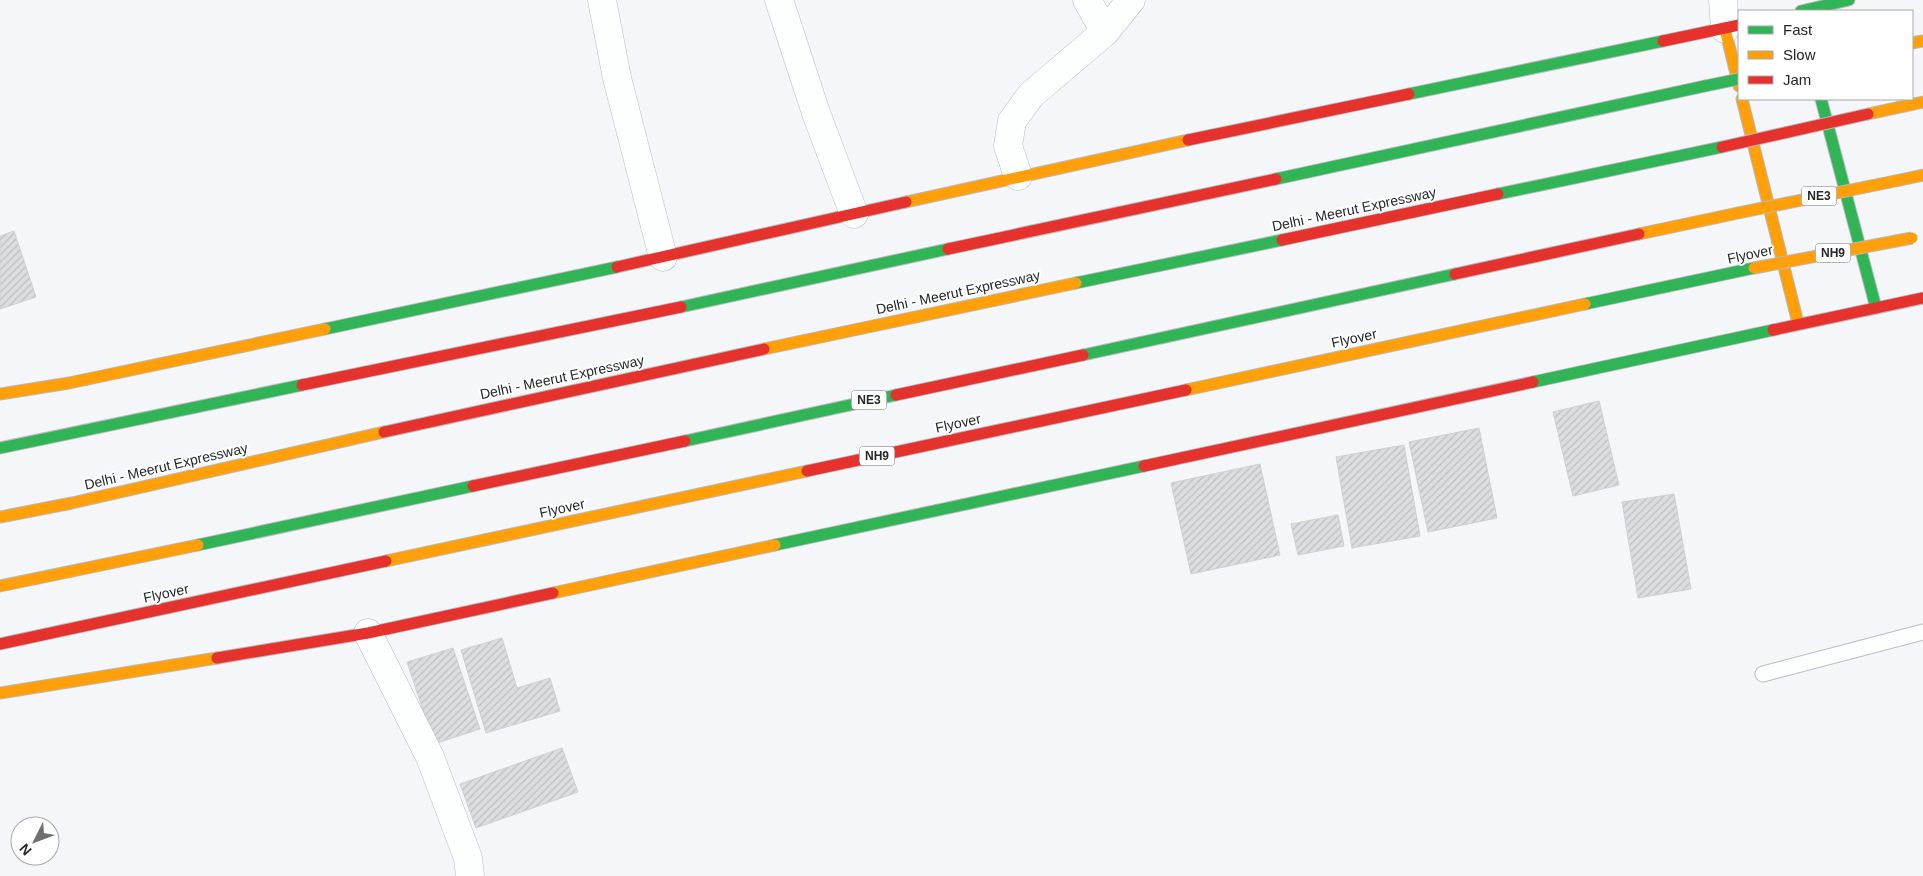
<svg xmlns="http://www.w3.org/2000/svg" width="1923" height="876" font-family="Helvetica,sans-serif">
<style>
.building{fill:url(#building-hatch);stroke:#ced0d2}
.lines{fill:none;stroke-linecap:round;stroke-linejoin:round}
.lane-casing{stroke:#b9bbbd;stroke-width:17}
.street-casing{stroke:#b9bbbd;stroke-width:29}
.fast-casing{stroke:#b9bbbd;stroke-width:13}
.slow-casing{stroke:#b9bbbd;stroke-width:13}
.jam-casing{stroke:#b9bbbd;stroke-width:13}
.lane{stroke:#fdfefe;stroke-width:15}
.street{stroke:#fdfefe;stroke-width:28}
.fast{stroke:#30b455;stroke-width:11}
.slow{stroke:#ff9f0a;stroke-width:11}
.jam{stroke:#e5322d;stroke-width:11}
.fast-bridge-casing{stroke:#b9bbbd;stroke-width:13;stroke-linecap:butt}
.slow-bridge-casing{stroke:#b9bbbd;stroke-width:13;stroke-linecap:butt}
.jam-bridge-casing{stroke:#b9bbbd;stroke-width:13;stroke-linecap:butt}
.fast-bridge{stroke:#30b455;stroke-width:11}
.slow-bridge{stroke:#ff9f0a;stroke-width:11}
.jam-bridge{stroke:#e5322d;stroke-width:11}
.labels{text-anchor:middle;stroke-width:4;stroke-linejoin:round;paint-order:stroke}
.shield{fill:#fff;stroke:#666868;stroke-width:1}
.shield-label{font-size:12px;font-weight:bold;fill:#252728}
.street-label{font-size:14px;fill:#252728;stroke:#fff}
</style>
<defs>
<pattern id="building-hatch" width="6" height="6" patternUnits="userSpaceOnUse" patternTransform="scale(1.25)"><rect width="6" height="6" fill="#dbdddf"/><path d="M-1 1l2-2M0 6l6-6M5 7l2-2" fill="none" stroke="#bcbebf"/></pattern>
</defs>
<rect width="100%" height="100%" fill="#f4f6f9"/>
<g class="building">
<polygon points="14,231 36,297 0,309 0,236"/>
<polygon points="1599,401 1619,485 1573,496 1553,412"/>
<polygon points="1479,428 1497,518 1428,532 1409,442"/>
<polygon points="1404,445 1420,536 1352,548 1336,457"/>
<polygon points="1260,464 1280,555 1191,574 1171,483"/>
<polygon points="1674,494 1691,589 1638,598 1622,502"/>
<polygon points="1338,515 1344,546 1298,555 1291,524"/>
<polygon points="502,638 517,688 550,678 560,711 486,733 461,650"/>
<polygon points="453,648 480,729 434,744 407,662"/>
<polygon points="562,748 578,792 476,828 460,784"/>
</g>
<g class="lines">
<g class="lane-casing">
<polyline id="lane" points="1763,674 1923,632"/>
</g>
<g class="street-casing">
<g id="street">
<polyline points="602,0 617,78 663,257"/>
<polyline points="779,0 816,113 854,214"/>
<polyline points="1087,0 1105,32"/>
<polyline points="1723,0 1725,29"/>
<polyline points="1018,176 1008,146 1012,121 1031,95 1105,32 1131,0"/>
<polyline points="368,633 430,757 468,858 470,876"/>
</g>
</g>
<g class="fast-casing">
<g id="fast">
<polyline points="1801,11 1849,0"/>
<polyline points="1409,94 1663,41"/>
<polyline points="1821,99 1876,308"/>
<polyline points="1276,179 1705,86"/>
<polyline points="1498,194 1722,147"/>
<polyline points="1076,283 1282,240"/>
<polyline points="1585,304 1754,268"/>
<polyline points="681,307 948,249"/>
<polyline points="325,329 617,267"/>
<polyline points="1083,355 1455,274"/>
<polyline points="1533,382 1773,330"/>
<polyline points="685,441 896,395"/>
<polyline points="0,448 302,385"/>
<polyline points="198,545 473,486"/>
<polyline points="775,545 1144,466"/>
</g>
</g>
<g class="slow-casing">
<g id="slow">
<polyline points="1725,29 1739,86"/>
<polyline points="1912,43 1923,41"/>
<polyline points="1742,99 1798,323"/>
<polyline points="1868,114 1923,102"/>
<polyline points="1900,180 1923,175"/>
<polyline points="906,202 1188,140"/>
<polyline points="1639,234 1738,213"/>
<polyline points="764,349 1076,283"/>
<polyline points="1186,390 1585,304"/>
<polyline points="0,394 69,383 325,329"/>
<polyline points="0,517 72,503 384,432"/>
<polyline points="386,561 807,471"/>
<polyline points="0,586 198,545"/>
<polyline points="553,593 775,545"/>
<polyline points="0,693 217,658"/>
</g>
</g>
<g class="jam-casing">
<g id="jam">
<polyline points="1663,41 1739,25"/>
<polyline points="1188,140 1409,94"/>
<polyline points="1282,240 1498,194"/>
<polyline points="948,249 1276,179"/>
<polyline points="617,267 906,202"/>
<polyline points="1455,274 1639,234"/>
<polyline points="1773,330 1923,298"/>
<polyline points="302,385 681,307"/>
<polyline points="896,395 1083,355"/>
<polyline points="384,432 764,349"/>
<polyline points="1144,466 1533,382"/>
<polyline points="807,471 1186,390"/>
<polyline points="473,486 685,441"/>
<polyline points="0,644 386,561"/>
<polyline points="217,658 368,633 553,593"/>
</g>
</g>
<use href="#lane" class="lane"/>
<use href="#street" class="street"/>
<use href="#fast" class="fast"/>
<use href="#slow" class="slow"/>
<use href="#jam" class="jam"/>
<g class="fast-bridge-casing">
<polyline id="fast-bridge" points="1705,86 1739,79"/>
</g>
<g class="slow-bridge-casing">
<g id="slow-bridge">
<polyline points="1738,213 1900,180"/>
<polyline points="1754,268 1912,238"/>
</g>
</g>
<g class="jam-bridge-casing">
<polyline id="jam-bridge" points="1722,147 1868,114"/>
</g>
<use href="#fast-bridge" class="fast-bridge"/>
<use href="#slow-bridge" class="slow-bridge"/>
<use href="#jam-bridge" class="jam-bridge"/>
</g>
<g class="labels">
<g class="shield">
<rect x="1801.5" y="186.5" width="35" height="19" rx="4"/>
<rect x="1815.5" y="243.5" width="35" height="19" rx="4"/>
<rect x="851.5" y="390.5" width="35" height="19" rx="4"/>
<rect x="859.5" y="446.5" width="35" height="19" rx="4"/>
</g>
<g class="shield-label">
<text x="1819" y="200">NE3</text>
<text x="1833" y="257">NH9</text>
<text x="869" y="404">NE3</text>
<text x="877" y="460">NH9</text>
</g>
<g class="street-label">
<text transform="translate(1354 209) rotate(-12)" y="5">Delhi - Meerut Expressway</text>
<text transform="translate(1750 254) rotate(-12)" y="5">Flyover</text>
<text transform="translate(958 292) rotate(-12)" y="5">Delhi - Meerut Expressway</text>
<text transform="translate(1354 338) rotate(-12)" y="5">Flyover</text>
<text transform="translate(562 377) rotate(-12)" y="5">Delhi - Meerut Expressway</text>
<text transform="translate(958 423) rotate(-12)" y="5">Flyover</text>
<text transform="translate(166 466) rotate(-13)" y="5">Delhi - Meerut Expressway</text>
<text transform="translate(562 508) rotate(-12)" y="5">Flyover</text>
<text transform="translate(166 593) rotate(-12)" y="5">Flyover</text>
</g>
</g>
<rect x="1738" y="10" width="175" height="90" fill="#ffffff" stroke="#a8a9a9"/>
<rect x="1748" y="26" width="25" height="8" fill="#30b455" stroke="#a8a9a9"/>
<text x="1783" y="35" font-size="15" fill="#252728">Fast</text>
<rect x="1748" y="51" width="25" height="8" fill="#ff9f0a" stroke="#a8a9a9"/>
<text x="1783" y="60" font-size="15" fill="#252728">Slow</text>
<rect x="1748" y="76" width="25" height="8" fill="#e5322d" stroke="#a8a9a9"/>
<text x="1783" y="85" font-size="15" fill="#252728">Jam</text>
<g transform="translate(35 841) rotate(228)"><circle r="24" fill="#ffffff" stroke="#a8a9a9"/>
<path d="M0-4L9 19L0 12L-9 19Z" fill="#6d6f71"/>
<text y="-8" font-size="14" font-weight="bold" text-anchor="middle" fill="#252728">N</text>
</g>
</svg>
